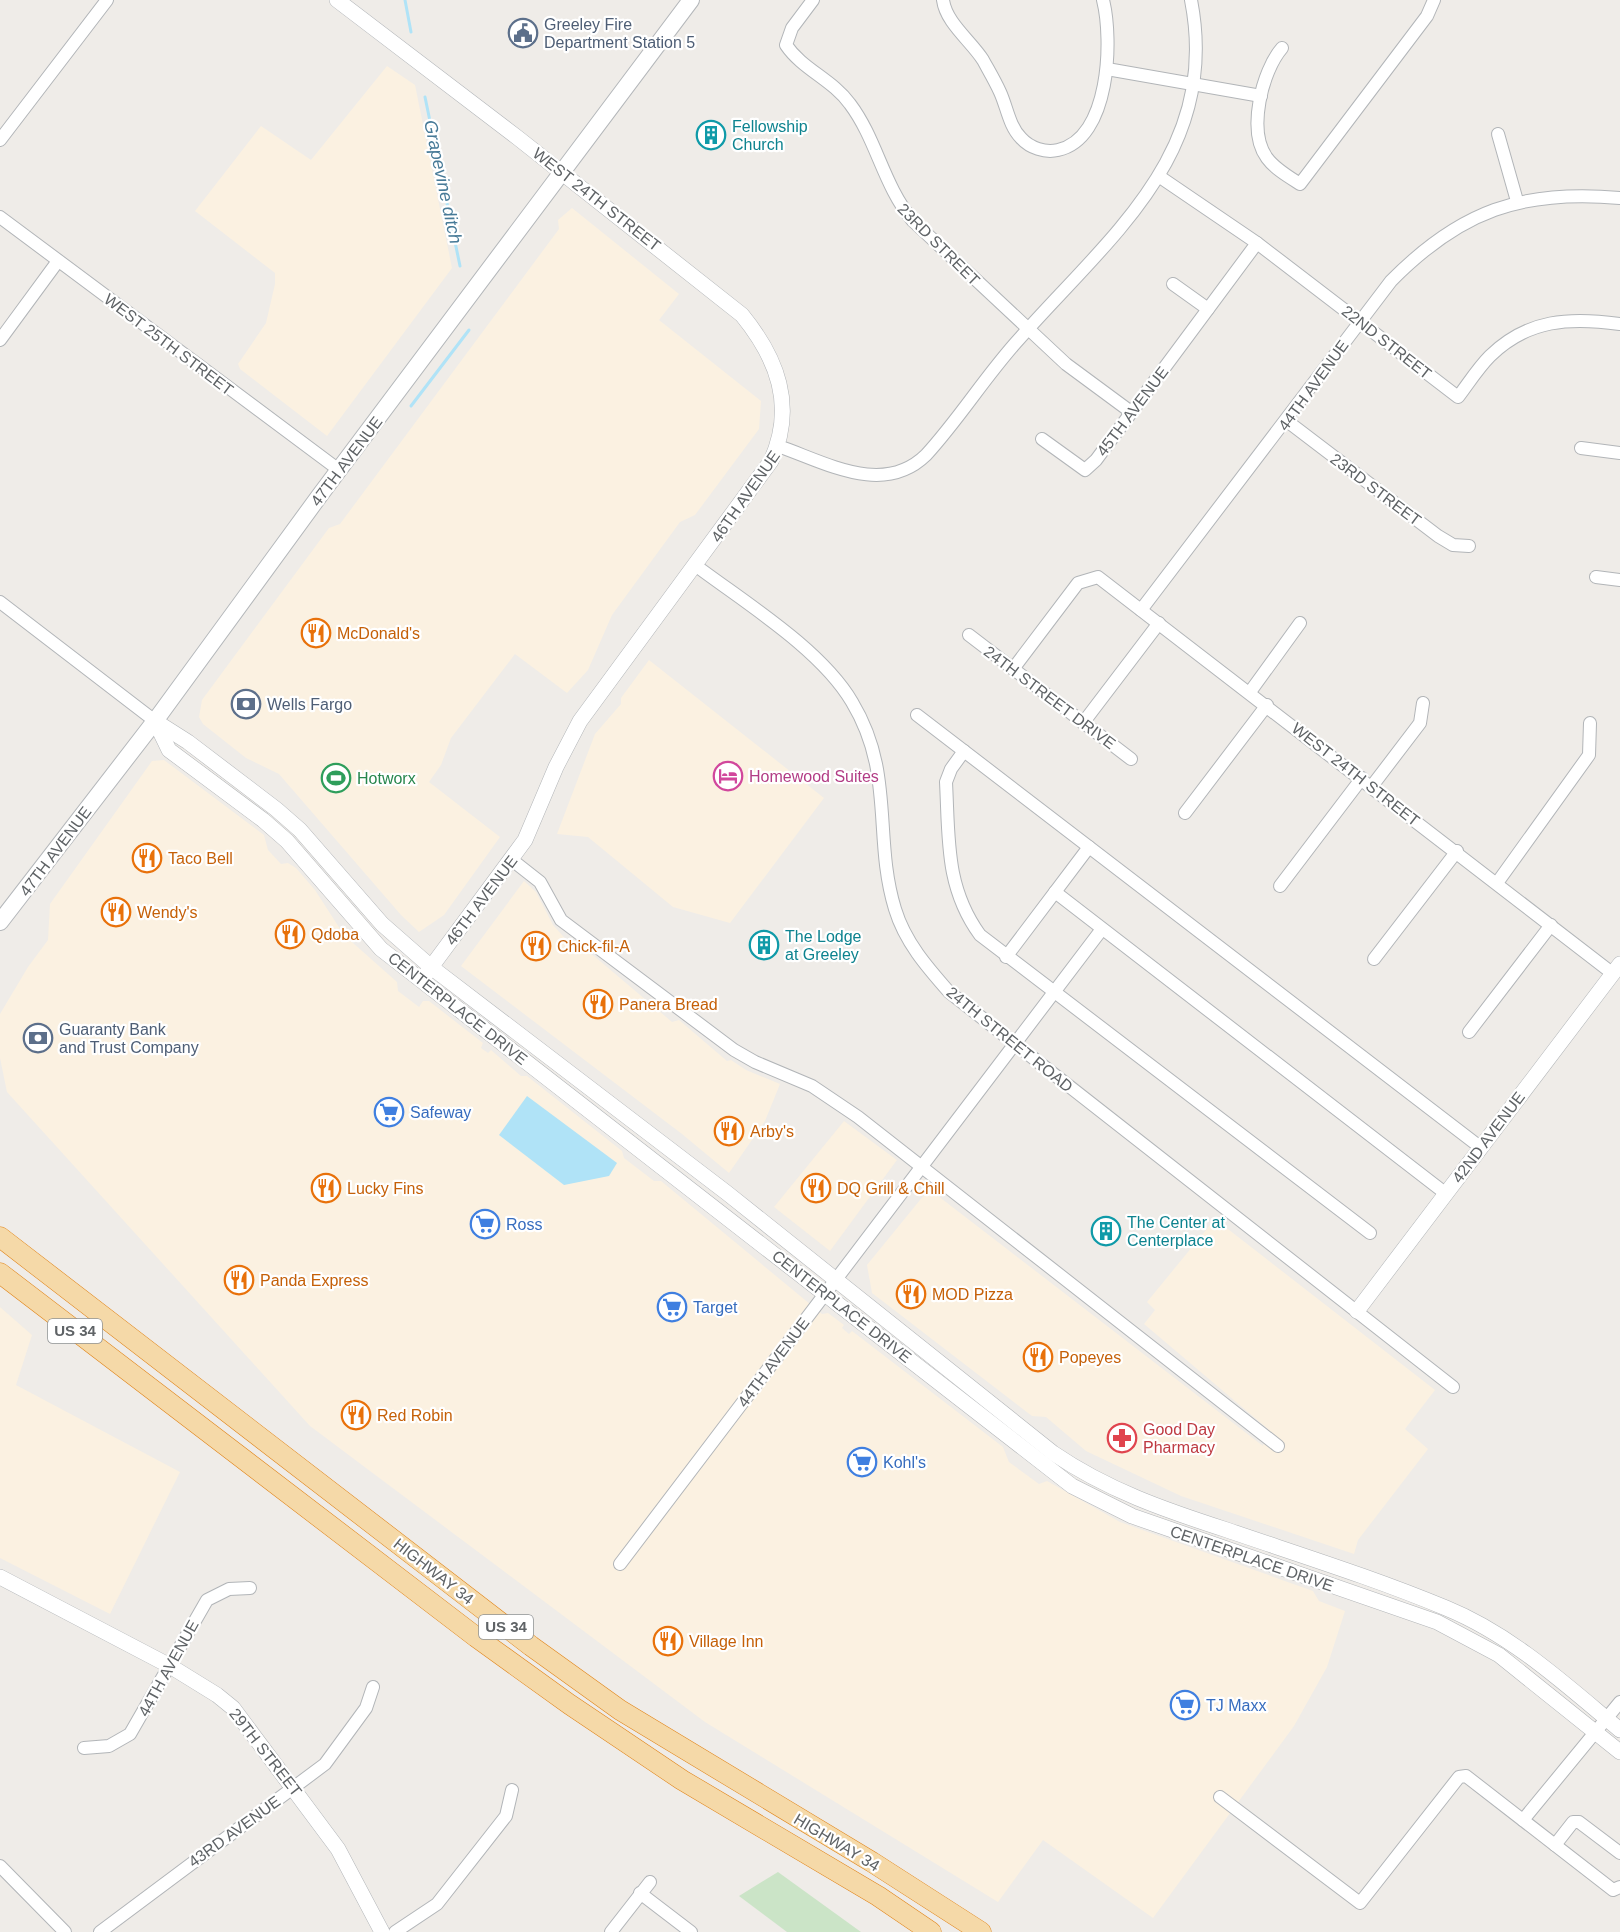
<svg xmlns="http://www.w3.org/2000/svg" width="1620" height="1932" font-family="Helvetica,sans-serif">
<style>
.commercial{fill:#fbf1e1}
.green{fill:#cbe4c7}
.water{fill:#b0e3f7}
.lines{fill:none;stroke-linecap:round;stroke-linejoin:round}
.stream{stroke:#b0e3f7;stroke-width:3}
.minor-casing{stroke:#b2b5b8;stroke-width:14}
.tertiary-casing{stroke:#b2b5b8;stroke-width:16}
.secondary-casing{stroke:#b4b7ba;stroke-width:18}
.trunk-casing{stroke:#e08317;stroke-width:21}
.minor{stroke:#fff;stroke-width:12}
.tertiary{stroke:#fff;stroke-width:15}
.secondary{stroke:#fff;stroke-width:16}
.trunk{stroke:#f5d9a8;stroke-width:20}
.labels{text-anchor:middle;stroke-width:4.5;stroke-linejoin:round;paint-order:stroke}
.shield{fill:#fff;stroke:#8f9294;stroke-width:1.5}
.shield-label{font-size:15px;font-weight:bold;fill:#5f6366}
.service-label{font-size:16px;fill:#4e5e75;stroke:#fff;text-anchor:start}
.culture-label{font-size:16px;fill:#0d838f;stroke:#fff;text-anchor:start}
.street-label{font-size:16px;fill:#5f6366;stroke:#fff}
.food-label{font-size:16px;fill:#c56008;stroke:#fff;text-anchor:start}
.hotel-label{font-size:16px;fill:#b23c85;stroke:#fff;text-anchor:start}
.leisure-label{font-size:16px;fill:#27864d;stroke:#fff;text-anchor:start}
.shop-label{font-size:16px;fill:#366cbe;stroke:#fff;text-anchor:start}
.health-label{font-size:16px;fill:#be3a42;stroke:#fff;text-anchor:start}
.water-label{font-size:18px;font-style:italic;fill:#477a97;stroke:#fff}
</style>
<rect width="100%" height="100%" fill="#efece8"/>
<g class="commercial">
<polygon points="387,66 415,85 452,268 327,436 240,369 238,364 266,323 275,284 275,273 195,211 261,126 311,160"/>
<polygon points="572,208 679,294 659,320 761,401 759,429 695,515 680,522 612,615 588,670 567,693 515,654 451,738 441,765 429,782 500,837 444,915 419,932 401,915 279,774 246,758 203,724 199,717 202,700 329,528 340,524 559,229 558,220"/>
<polygon points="649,660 824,798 730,923 673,907 588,837 557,834 595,734 621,704 621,698"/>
<polygon points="164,760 264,835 268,850 281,864 288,863 296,868 315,890 344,935 397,982 398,991 419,1007 423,1001 429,1001 483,1043 481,1048 488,1053 491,1050 521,1076 527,1076 622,1151 624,1158 654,1181 661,1181 822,1314 828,1313 844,1325 842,1328 849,1334 852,1331 1003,1447 1009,1462 1039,1484 1047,1481 1120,1522 1313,1591 1319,1601 1345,1611 1327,1667 1294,1726 1153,1918 1043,1840 998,1902 705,1722 310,1426 7,1092 0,1058 0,1014 28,967 48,940 50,904 152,761"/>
<polygon points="524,881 536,892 553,925 571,945 594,956 672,1022 679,1020 727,1061 731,1060 746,1070 780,1084 765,1121 729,1173 682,1134 461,966"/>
<polygon points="844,1121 897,1160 830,1251 774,1207"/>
<polygon points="929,1189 1263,1446 1268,1429 1144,1324 1155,1310 1147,1302 1215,1219 1435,1390 1405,1429 1428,1449 1358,1540 1354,1554 1181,1496 1086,1451 1046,1417 1032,1416 872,1293 867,1265"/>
<polygon points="0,1307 32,1335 16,1385 180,1472 110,1614 0,1558"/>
</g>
<polygon class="green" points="778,1872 861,1932 787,1932 739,1896"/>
<polygon class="water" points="527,1096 617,1163 609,1176 564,1185 499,1135"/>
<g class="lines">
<g class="stream">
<polyline points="405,0 411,32"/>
<polyline points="425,97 460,266"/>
<polyline points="411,406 469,330"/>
</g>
<g class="minor-casing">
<g id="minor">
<path d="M 813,0 L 792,28 L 786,45 C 802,69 833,80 850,104 C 877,140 883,185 913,221 L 1066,364 L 1131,412"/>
<path d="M 943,0 C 946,23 971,41 983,60 C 989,71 995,81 1000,92 C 1007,107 1009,126 1021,138 C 1030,148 1045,153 1058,150 C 1110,139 1113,40 1103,0"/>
<path d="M 1282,48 C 1262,71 1247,131 1267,158 C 1275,169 1289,177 1300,184 L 1427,16 L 1434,0"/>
<polyline points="1107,69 1261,96"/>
<polyline points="1498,134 1517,201"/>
<polyline points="0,140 107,0"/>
<path d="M 1160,177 L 1257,243 L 1458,397 C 1468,384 1478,368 1490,356 C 1528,319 1570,317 1620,324"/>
<polyline points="0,217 339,470"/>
<polyline points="1173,284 1208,309"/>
<polyline points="0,340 58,261"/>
<polyline points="1287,421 1438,536 1453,545 1469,546"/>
<polyline points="1042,439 1085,470 1096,460 1257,243"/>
<path d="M 778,446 C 825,462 883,497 926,455 C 960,418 986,375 1020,338 C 1109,237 1221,153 1191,0"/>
<polyline points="1581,448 1620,453"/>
<path d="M 695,565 C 744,602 821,649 852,702 C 895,773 873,837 895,909 C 905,942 927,967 949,992 L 1453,1387"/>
<polyline points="1596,577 1620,580"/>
<polyline points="0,602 155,721"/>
<path d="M 1141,610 L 1391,281 C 1460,211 1522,189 1620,198"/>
<polyline points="969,635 1131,759"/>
<polyline points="1013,669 1078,583 1098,577 1612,973"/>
<polyline points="1250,692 1300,623"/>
<polyline points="917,715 1480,1147"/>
<polyline points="1083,723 1159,623"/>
<path d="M 964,751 L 951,769 L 946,782 C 949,838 945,887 980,935 L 1370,1233"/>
<polyline points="1372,786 1420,723 1423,703"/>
<polyline points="1185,813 1267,705"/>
<polyline points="512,860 540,882 561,920 734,1050 755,1062 812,1086 858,1117 1278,1446"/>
<polyline points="1497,883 1589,755 1590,723"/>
<polyline points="1280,886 1362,778"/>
<polyline points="1055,892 1445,1193"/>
<polyline points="1006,957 1089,847"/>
<polyline points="1374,959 1457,851"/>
<polyline points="1469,1032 1551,925"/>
<polyline points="620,1564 1102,929"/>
<polyline points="84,1748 109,1746 130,1734 207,1600 229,1589 250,1588"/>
<polyline points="1220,1797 1360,1903 1459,1777 1466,1776 1613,1890 1620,1887"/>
<polyline points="1523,1820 1620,1702"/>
<polyline points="1555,1845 1573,1822 1579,1822 1620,1853"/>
<polyline points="0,1866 65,1932"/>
<polyline points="640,1893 691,1932"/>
<polyline points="100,1932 325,1764 366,1708 373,1687"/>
<polyline points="395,1932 437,1904 506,1816 512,1790"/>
<polyline points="611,1932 650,1882"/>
</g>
</g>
<g class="tertiary-casing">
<g id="tertiary">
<path d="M 337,0 L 518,138 L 742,315 C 777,358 796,406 771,461 L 580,721 L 556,767 L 525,840 L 426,974"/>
<polyline points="155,721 169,750 263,820 287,841 381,949 1072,1486 1132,1516 1437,1622 1499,1655 1620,1752"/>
<path d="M 155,721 L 188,742 L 276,809 L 300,830 L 382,924 L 431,967 L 727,1193 L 1053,1453 C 1107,1490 1165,1510 1227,1530 C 1300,1555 1374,1578 1446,1608 C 1512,1635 1566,1685 1620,1730"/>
<polyline points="1357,1311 1620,964"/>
<polyline points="0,1577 170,1666 217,1695 233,1708 338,1849 382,1932"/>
</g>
</g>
<g class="secondary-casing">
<polyline id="secondary" points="0,922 155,721 320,495 691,0"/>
</g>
<g class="trunk-casing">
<g id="trunk">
<polyline points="0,1237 531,1646 620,1710 872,1862 981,1932"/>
<polyline points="0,1273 476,1637 569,1704 682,1780 878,1896 931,1932"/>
</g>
</g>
<use href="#minor" class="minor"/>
<use href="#tertiary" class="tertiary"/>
<use href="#secondary" class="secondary"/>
<use href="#trunk" class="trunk"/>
</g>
<defs>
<g id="civic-ring" transform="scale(1.5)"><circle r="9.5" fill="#fff" stroke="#5c6f8a" stroke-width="1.5"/><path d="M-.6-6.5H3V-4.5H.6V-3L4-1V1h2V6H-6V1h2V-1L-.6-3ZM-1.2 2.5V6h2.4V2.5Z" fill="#5c6f8a"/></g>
<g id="building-ring" transform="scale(1.5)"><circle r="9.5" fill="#fff" stroke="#0f9aa8" stroke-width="1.5"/><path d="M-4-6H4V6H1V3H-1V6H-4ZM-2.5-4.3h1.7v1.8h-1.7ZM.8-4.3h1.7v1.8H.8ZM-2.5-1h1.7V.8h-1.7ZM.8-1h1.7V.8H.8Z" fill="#0f9aa8"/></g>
<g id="restaurant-ring" transform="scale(1.5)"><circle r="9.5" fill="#fff" stroke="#e8710a" stroke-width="1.5"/><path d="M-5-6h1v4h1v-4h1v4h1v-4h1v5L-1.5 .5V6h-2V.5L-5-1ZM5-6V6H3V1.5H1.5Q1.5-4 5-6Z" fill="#e8710a"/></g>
<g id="bank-ring" transform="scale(1.5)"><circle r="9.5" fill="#fff" stroke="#5c6f8a" stroke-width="1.5"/><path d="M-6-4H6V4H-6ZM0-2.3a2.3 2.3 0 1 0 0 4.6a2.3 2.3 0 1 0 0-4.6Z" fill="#5c6f8a"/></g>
<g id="hotel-ring" transform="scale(1.5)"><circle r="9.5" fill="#fff" stroke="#d1479c" stroke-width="1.5"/><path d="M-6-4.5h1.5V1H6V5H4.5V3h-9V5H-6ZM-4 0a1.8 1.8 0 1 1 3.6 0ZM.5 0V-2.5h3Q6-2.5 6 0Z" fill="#d1479c"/></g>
<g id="stadium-ring" transform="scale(1.5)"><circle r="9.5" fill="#fff" stroke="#2e9e5b" stroke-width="1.5"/><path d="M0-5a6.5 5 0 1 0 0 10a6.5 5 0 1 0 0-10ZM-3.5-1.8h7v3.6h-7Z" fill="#2e9e5b"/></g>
<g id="supermarket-ring" transform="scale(1.5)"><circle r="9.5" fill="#fff" stroke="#3f7fe0" stroke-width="1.5"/><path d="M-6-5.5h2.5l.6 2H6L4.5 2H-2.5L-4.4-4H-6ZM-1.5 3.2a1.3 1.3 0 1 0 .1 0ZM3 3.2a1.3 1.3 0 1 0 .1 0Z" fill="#3f7fe0"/></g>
<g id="pharmacy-ring" transform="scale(1.5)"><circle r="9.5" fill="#fff" stroke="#e0444e" stroke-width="1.5"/><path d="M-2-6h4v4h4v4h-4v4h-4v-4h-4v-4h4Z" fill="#e0444e"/></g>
</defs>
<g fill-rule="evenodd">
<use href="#civic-ring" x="523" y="33"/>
<use href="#building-ring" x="711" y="135"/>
<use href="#restaurant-ring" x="316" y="633"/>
<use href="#bank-ring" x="246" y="704"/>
<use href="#hotel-ring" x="728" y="776"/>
<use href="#stadium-ring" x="336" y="778"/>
<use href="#restaurant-ring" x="147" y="858"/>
<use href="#restaurant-ring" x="116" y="912"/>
<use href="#restaurant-ring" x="290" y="934"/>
<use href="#building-ring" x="764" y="945"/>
<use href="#restaurant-ring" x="536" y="946"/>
<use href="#restaurant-ring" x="598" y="1004"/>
<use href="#bank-ring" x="38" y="1038"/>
<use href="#supermarket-ring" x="389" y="1112"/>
<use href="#restaurant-ring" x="729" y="1131"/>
<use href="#restaurant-ring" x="326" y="1188"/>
<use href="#restaurant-ring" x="816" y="1188"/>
<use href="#supermarket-ring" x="485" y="1224"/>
<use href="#building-ring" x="1106" y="1231"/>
<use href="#restaurant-ring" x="239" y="1280"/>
<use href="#restaurant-ring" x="911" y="1294"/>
<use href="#supermarket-ring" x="672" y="1307"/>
<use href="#restaurant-ring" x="1038" y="1357"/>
<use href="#restaurant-ring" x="356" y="1415"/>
<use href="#pharmacy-ring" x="1122" y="1438"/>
<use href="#supermarket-ring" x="862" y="1462"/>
<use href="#restaurant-ring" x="668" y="1641"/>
<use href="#supermarket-ring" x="1185" y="1705"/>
</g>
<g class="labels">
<g class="shield">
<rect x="48" y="1319" width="54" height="24" rx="4.5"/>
<rect x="479" y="1615" width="54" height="24" rx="4.5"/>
</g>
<g class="shield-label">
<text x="75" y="1336">US 34</text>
<text x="506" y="1632">US 34</text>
</g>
<g class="service-label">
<text x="544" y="30">Greeley Fire<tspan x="544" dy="18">Department Station 5</tspan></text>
<text x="267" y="710">Wells Fargo</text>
<text x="59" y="1035">Guaranty Bank<tspan x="59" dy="18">and Trust Company</tspan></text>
</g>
<g class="culture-label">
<text x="732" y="132">Fellowship<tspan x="732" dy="18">Church</tspan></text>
<text x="785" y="942">The Lodge<tspan x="785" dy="18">at Greeley</tspan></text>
<text x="1127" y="1228">The Center at<tspan x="1127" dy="18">Centerplace</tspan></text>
</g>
<g class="street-label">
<text transform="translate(597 199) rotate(38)" y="6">WEST 24TH STREET</text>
<text transform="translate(939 244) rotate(45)" y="6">23RD STREET</text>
<text transform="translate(1387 342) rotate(38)" y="6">22ND STREET</text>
<text transform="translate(169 344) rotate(37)" y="6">WEST 25TH STREET</text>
<text transform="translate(1313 385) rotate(-54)" y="6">44TH AVENUE</text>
<text transform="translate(1132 411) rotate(-53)" y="6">45TH AVENUE</text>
<text transform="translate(346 461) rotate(-53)" y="6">47TH AVENUE</text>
<text transform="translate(1376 489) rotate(37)" y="6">23RD STREET</text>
<text transform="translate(745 496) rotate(-55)" y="6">46TH AVENUE</text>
<text transform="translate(1050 697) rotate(37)" y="6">24TH STREET DRIVE</text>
<text transform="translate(1356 774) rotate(38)" y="6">WEST 24TH STREET</text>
<text transform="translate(55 851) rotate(-53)" y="6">47TH AVENUE</text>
<text transform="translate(481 900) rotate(-53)" y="6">46TH AVENUE</text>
<text transform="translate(458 1008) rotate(38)" y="6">CENTERPLACE DRIVE</text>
<text transform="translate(1010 1039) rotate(39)" y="6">24TH STREET ROAD</text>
<text transform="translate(1488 1137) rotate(-53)" y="6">42ND AVENUE</text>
<text transform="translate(842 1306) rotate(38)" y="6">CENTERPLACE DRIVE</text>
<text transform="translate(773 1362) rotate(-53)" y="6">44TH AVENUE</text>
<text transform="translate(1252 1558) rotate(19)" y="6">CENTERPLACE DRIVE</text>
<text transform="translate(434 1571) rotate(38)" y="6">HIGHWAY 34</text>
<text transform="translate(168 1668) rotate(-61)" y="6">44TH AVENUE</text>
<text transform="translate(266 1752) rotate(52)" y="6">29TH STREET</text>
<text transform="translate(234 1831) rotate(-36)" y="6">43RD AVENUE</text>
<text transform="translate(837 1842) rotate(31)" y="6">HIGHWAY 34</text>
</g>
<g class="food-label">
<text x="337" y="639">McDonald's</text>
<text x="168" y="864">Taco Bell</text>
<text x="137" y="918">Wendy's</text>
<text x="311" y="940">Qdoba</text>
<text x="557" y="952">Chick-fil-A</text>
<text x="619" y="1010">Panera Bread</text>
<text x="750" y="1137">Arby's</text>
<text x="347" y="1194">Lucky Fins</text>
<text x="837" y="1194">DQ Grill &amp; Chill</text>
<text x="260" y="1286">Panda Express</text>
<text x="932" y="1300">MOD Pizza</text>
<text x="1059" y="1363">Popeyes</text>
<text x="377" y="1421">Red Robin</text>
<text x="689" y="1647">Village Inn</text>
</g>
<g class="hotel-label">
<text x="749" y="782">Homewood Suites</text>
</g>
<g class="leisure-label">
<text x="357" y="784">Hotworx</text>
</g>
<g class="shop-label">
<text x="410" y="1118">Safeway</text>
<text x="506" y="1230">Ross</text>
<text x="693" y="1313">Target</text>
<text x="883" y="1468">Kohl's</text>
<text x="1206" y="1711">TJ Maxx</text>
</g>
<g class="health-label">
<text x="1143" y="1435">Good Day<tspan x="1143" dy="18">Pharmacy</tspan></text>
</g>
<g class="water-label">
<text transform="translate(443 182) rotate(78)" y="6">Grapevine ditch</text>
</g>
</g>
</svg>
